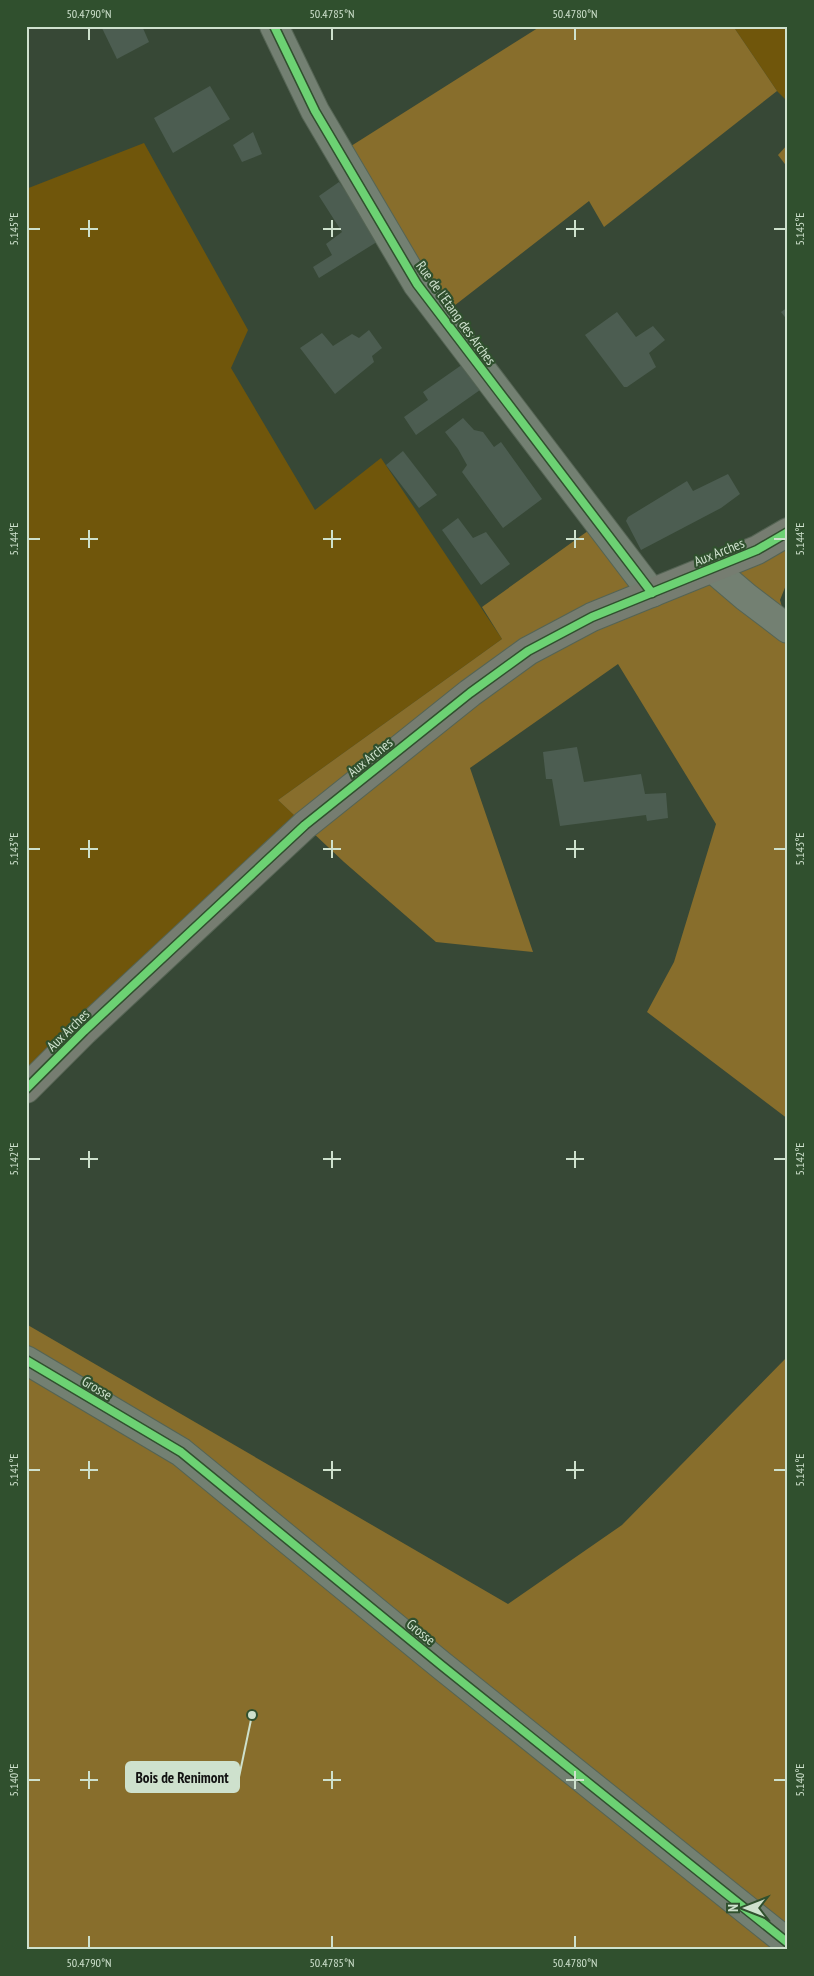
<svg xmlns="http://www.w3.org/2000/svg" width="814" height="1976" font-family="'PT Sans Narrow',sans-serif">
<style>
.green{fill:#70560b}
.forest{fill:#886e2c}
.building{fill:#4c5d51}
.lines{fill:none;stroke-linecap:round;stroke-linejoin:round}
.street-casing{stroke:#556454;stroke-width:30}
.secondary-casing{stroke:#556454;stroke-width:30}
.street{stroke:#738072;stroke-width:28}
.secondary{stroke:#767d71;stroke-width:28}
.cycleway-casing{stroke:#30502e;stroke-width:11}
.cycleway{stroke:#6cd273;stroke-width:8}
.ticks{fill:none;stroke:#cee1cd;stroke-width:2}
.labels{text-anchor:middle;stroke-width:4.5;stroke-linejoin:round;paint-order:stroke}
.street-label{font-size:14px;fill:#cee1cd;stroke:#30502e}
.leader{fill:none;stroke:#cee1cd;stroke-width:2}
.callout-dot{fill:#cee1cd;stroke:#30502e;stroke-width:2}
.callout{fill:#cee1cd;stroke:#cee1cd;stroke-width:2}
.callout-label{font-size:15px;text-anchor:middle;font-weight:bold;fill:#111}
.neatline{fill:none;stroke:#cee1cd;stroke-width:2}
.ticks-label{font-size:12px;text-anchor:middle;fill:#cee1cd}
</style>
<rect width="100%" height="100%" fill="#374836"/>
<g class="green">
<polygon points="733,26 788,26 788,102 777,91"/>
<polygon points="144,143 248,330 231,368 315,510 381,458 502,639 278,800 305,825 26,1089 26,189"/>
</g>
<g class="forest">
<polygon points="541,26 733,26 777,91 604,227 589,201 441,316 340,153"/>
<polygon points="788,144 788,168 778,155"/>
<polygon points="599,523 652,593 788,532 788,580 780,600 788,628 788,1119 647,1012 674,962 716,824 618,664 470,768 533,952 436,942 344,862 278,800 502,639 482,607"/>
<polygon points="26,1324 508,1604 622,1525 788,1356 788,1950 26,1950"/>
</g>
<g class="building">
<polygon points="101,26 142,26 149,42 117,59"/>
<polygon points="210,86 230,119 173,153 154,118"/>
<polygon points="253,132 262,154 242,162 233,145"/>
<polygon points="339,182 380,240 319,278 313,267 332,255 326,244 342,232 319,196"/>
<polygon points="788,307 788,321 781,312"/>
<polygon points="617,312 636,337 653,326 665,340 649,353 656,367 627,387 624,387 585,335"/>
<polygon points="369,330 382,348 372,356 374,362 335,394 300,348 322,333 333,346 352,334 359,338"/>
<polygon points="463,364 480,390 416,435 404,417 428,400 423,392"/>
<polygon points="463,418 474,430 483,432 494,447 501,442 542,499 503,528 462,472 467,465 458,449 445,432"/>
<polygon points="403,451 437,495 419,508 386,465"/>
<polygon points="728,474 740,494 721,508 641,550 626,521 628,517 687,481 693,491"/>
<polygon points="458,518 473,538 486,532 510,564 481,585 442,530"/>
<polygon points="577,747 584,782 641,774 645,794 666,793 668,818 647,821 646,815 560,826 552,779 546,779 543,752"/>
</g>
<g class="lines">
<g class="street-casing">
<g id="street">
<polyline points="274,26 315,111 417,284 652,593"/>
<polyline points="712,568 746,597 788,629"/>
<polyline points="26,1360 181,1452 441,1665 788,1943"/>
</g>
</g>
<g class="secondary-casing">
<polyline id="secondary" points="26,1089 84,1031 305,825 470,693 528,651 592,617 757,550 788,532"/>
</g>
<use href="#street" class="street"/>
<use href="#secondary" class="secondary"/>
<g class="cycleway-casing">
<g id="cycleway">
<polyline points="274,26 315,111 417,284 652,593"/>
<polyline points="26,1089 84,1031 305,825 470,693 528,651 592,617 757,550 788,532"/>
<polyline points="26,1360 181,1452 441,1665 788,1943"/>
</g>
</g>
<use href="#cycleway" class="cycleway"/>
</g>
<path class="ticks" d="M 89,28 L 89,40M 332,28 L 332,40M 575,28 L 575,40M 89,220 L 89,237M 332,220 L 332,237M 575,220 L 575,237M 28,229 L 40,229M 80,229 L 98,229M 323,229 L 341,229M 566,229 L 584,229M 774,229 L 786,229M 89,530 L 89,548M 332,530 L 332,548M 575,530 L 575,548M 28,539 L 40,539M 80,539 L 98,539M 323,539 L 341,539M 566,539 L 584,539M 774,539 L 786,539M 89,840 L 89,858M 332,840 L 332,858M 575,840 L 575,858M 28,849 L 40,849M 80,849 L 98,849M 323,849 L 341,849M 566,849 L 584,849M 774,849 L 786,849M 89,1151 L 89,1168M 332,1151 L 332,1168M 575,1151 L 575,1168M 28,1159 L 40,1159M 80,1159 L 98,1159M 323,1159 L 341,1159M 566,1159 L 584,1159M 774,1159 L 786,1159M 89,1461 L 89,1479M 332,1461 L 332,1479M 575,1461 L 575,1479M 28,1470 L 40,1470M 80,1470 L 98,1470M 323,1470 L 341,1470M 566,1470 L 584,1470M 774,1470 L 786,1470M 89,1771 L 89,1789M 332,1771 L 332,1789M 575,1771 L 575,1789M 28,1780 L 40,1780M 80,1780 L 98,1780M 323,1780 L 341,1780M 566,1780 L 584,1780M 774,1780 L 786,1780M 89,1936 L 89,1948M 332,1936 L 332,1948M 575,1936 L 575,1948"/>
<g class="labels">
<g class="street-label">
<text transform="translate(456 313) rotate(54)" y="5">Rue de l'Etang des Arches</text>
<text transform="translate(719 552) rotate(-22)" y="5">Aux Arches</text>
<text transform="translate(370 757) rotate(-39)" y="5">Aux Arches</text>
<text transform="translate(68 1030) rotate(-44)" y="5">Aux Arches</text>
<text transform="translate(97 1388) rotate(31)" y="5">Grosse</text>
<text transform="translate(421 1632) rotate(39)" y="5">Grosse</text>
</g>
</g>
<path class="leader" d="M252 1715L239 1777"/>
<circle class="callout-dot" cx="252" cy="1715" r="5"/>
<rect class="callout" x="126" y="1762" width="113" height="30" rx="5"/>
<g class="callout-label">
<text x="182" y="1783">Bois de Renimont</text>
</g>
<rect width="814" height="1976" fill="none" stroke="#30502e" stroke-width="55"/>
<g transform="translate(746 1908) rotate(270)" stroke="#30502e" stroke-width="4" paint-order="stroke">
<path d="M0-4L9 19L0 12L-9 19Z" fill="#cee1cd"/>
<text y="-8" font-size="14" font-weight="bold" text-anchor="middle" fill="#cee1cd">N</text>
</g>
<rect x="28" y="28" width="758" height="1920" class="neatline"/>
<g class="ticks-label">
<text x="89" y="18">50.4790°N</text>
<text x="332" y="18">50.4785°N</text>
<text x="575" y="18">50.4780°N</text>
<text transform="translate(800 229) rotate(-90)" y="4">5.145°E</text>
<text transform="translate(14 229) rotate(-90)" y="4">5.145°E</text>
<text transform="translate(800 539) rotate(-90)" y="4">5.144°E</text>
<text transform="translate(14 539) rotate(-90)" y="4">5.144°E</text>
<text transform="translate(14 849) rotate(-90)" y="4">5.143°E</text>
<text transform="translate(800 849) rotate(-90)" y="4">5.143°E</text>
<text transform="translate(800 1159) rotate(-90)" y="4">5.142°E</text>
<text transform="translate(14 1159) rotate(-90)" y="4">5.142°E</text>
<text transform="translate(800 1470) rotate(-90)" y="4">5.141°E</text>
<text transform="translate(14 1470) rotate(-90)" y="4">5.141°E</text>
<text transform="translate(800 1780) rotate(-90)" y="4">5.140°E</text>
<text transform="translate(14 1780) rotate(-90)" y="4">5.140°E</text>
<text x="89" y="1967">50.4790°N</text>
<text x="332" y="1967">50.4785°N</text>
<text x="575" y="1967">50.4780°N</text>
</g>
</svg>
